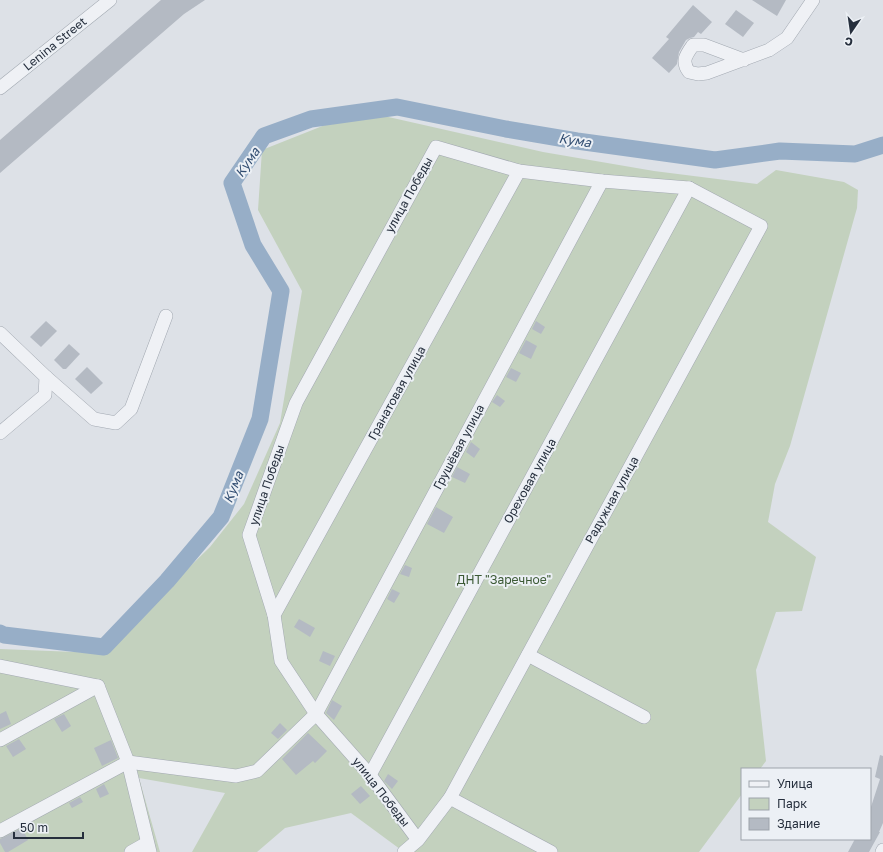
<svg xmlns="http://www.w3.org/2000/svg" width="883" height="852" font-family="'Golos Text',sans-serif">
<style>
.green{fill:#c3d1be}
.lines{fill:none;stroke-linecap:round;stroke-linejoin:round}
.river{stroke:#97aec7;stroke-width:17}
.building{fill:#b4bac3}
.minor-casing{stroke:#a2a8b1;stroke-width:14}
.minor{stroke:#eff1f5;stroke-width:13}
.labels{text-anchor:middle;stroke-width:4;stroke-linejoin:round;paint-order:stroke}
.street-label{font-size:12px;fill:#262f3d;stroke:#ecf0f5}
.park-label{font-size:12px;fill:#3b5934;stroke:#ecf0f5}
.water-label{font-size:13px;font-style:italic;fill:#314d71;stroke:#ecf0f5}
</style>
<rect width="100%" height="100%" fill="#dde1e7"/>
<polygon class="green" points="384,116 543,152 654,171 757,184 776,170 844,182 858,190 857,208 790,446 775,484 768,522 816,557 802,611 776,612 756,670 766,761 760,769 742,769 742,794 699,852 404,852 351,813 285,828 257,852 192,852 225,793 139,778 160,852 0,852 0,649 101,653 210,547 244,504 280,423 302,291 258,210 262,150 325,125"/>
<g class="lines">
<polyline class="river" points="0,633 4,635 104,647 167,581 221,517 260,419 281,291 253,245 232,183 264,136 311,119 397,107 506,129 577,141 715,160 780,151 855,154 883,145"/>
</g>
<g class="building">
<polygon points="161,0 205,0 184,14 0,173 0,140"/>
<polygon points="752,0 786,0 777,16"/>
<polygon points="693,5 712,22 701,34 698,32 694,37 690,38 686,40 679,52 677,64 669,73 652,58 669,39 666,37"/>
<polygon points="736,10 754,23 743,37 725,24"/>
<polygon points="46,321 57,331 41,347 30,337"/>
<polygon points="536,321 545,327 541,334 532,329"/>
<polygon points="526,340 537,346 531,359 519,353"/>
<polygon points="69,344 80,354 66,369 63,369 54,360"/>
<polygon points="87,367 103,383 91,394 75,379"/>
<polygon points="511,368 521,373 516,382 506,377"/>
<polygon points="497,395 505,401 500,407 492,402"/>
<polygon points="471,442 480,449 474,458 466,452"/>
<polygon points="457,467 470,474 465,483 452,477"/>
<polygon points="436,507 453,517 444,533 427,524"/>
<polygon points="405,565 412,568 409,577 400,574"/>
<polygon points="392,589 400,593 394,603 387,599"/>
<polygon points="299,619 315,628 310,637 294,627"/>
<polygon points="323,651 335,656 330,666 319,661"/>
<polygon points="332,700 342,706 334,720 326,713"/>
<polygon points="6,711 11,724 0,729 0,714"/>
<polygon points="64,714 71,726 62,732 54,719"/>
<polygon points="280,723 287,730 278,739 271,733"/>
<polygon points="308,733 327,751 315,763 313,761 296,775 282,759"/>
<polygon points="19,739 26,749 13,757 6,746"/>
<polygon points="111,740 118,758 102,766 94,748"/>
<polygon points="880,755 883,756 883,823 879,832 880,832 869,852 848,852 855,839 870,839 870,810 880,779 875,777"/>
<polygon points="388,774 398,781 392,789 384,781"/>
<polygon points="104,784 109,794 100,798 96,789"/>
<polygon points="361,786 370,796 360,804 351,794"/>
<polygon points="80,797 83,802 72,808 69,803"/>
<polygon points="22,828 28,840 8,852 5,852 0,843 0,839"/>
</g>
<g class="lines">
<g class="minor-casing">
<g id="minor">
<path d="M 744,60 L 704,45 L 693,45 C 686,55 681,61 689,72 L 698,74 L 707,73 L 769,50 L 787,38 L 813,0"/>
<polyline points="0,88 110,0"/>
<polyline points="0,333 46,377 45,395 0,433"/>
<polyline points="46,377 94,419 116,423 131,409 166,316"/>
<polyline points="274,615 519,171"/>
<polyline points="528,655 644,717"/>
<polyline points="0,666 98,686 128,762 150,852"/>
<polyline points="0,740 98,686"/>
<polyline points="370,775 689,188"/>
<polyline points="450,798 551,852"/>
<polyline points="0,831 128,762 236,776 257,771 316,714 602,181"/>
<polyline points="131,852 147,843"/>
<polyline points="404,852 418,840 450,798 761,226 689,188 602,181 519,171 436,147 296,403 249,535 274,615 281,661 316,714 370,775 418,840"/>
<polyline points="882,852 883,850"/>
</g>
</g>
<use href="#minor" class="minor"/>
</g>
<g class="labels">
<g class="street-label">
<text transform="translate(55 44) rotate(-39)" y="4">Lenina Street</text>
<text transform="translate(409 195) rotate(-61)" y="4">улица Победы</text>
<text transform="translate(397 393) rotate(-61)" y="4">Гранатовая улица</text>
<text transform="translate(459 447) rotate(-62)" y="4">Грушёвая улица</text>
<text transform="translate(530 481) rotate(-61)" y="4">Ореховая улица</text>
<text transform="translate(267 485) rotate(-71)" y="4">улица Победы</text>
<text transform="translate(612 500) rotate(-61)" y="4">Радужная улица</text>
<text transform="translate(381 792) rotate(52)" y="4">улица Победы</text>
</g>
<g class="park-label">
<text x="504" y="584">ДНТ "Заречное"</text>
</g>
<g class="water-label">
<text transform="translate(575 140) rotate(9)" y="5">Кума</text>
<text transform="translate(247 162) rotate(-56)" y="5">Кума</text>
<text transform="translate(233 487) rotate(-68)" y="5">Кума</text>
</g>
</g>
<rect x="741" y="768" width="130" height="72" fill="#ecf0f5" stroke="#9da3ab"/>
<rect x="749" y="781" width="20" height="6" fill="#eff1f5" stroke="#9da3ab"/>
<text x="777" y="788" font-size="12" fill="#262f3d">Улица</text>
<rect x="749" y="798" width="20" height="12" fill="#c3d1be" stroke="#9da3ab"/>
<text x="777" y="808" font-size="12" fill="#262f3d">Парк</text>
<rect x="749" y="818" width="20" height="12" fill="#b4bac3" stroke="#9da3ab"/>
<text x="777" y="828" font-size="12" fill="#262f3d">Здание</text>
<g transform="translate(851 32) rotate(193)" stroke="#ecf0f5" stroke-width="3" paint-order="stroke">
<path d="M0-3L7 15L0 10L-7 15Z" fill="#262f3d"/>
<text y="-6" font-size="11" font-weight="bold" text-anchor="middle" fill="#262f3d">С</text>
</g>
<path d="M14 832v6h69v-6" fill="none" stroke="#262f3d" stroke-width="2"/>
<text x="20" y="832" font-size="12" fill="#262f3d" stroke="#ecf0f5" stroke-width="3" paint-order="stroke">50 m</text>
</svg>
